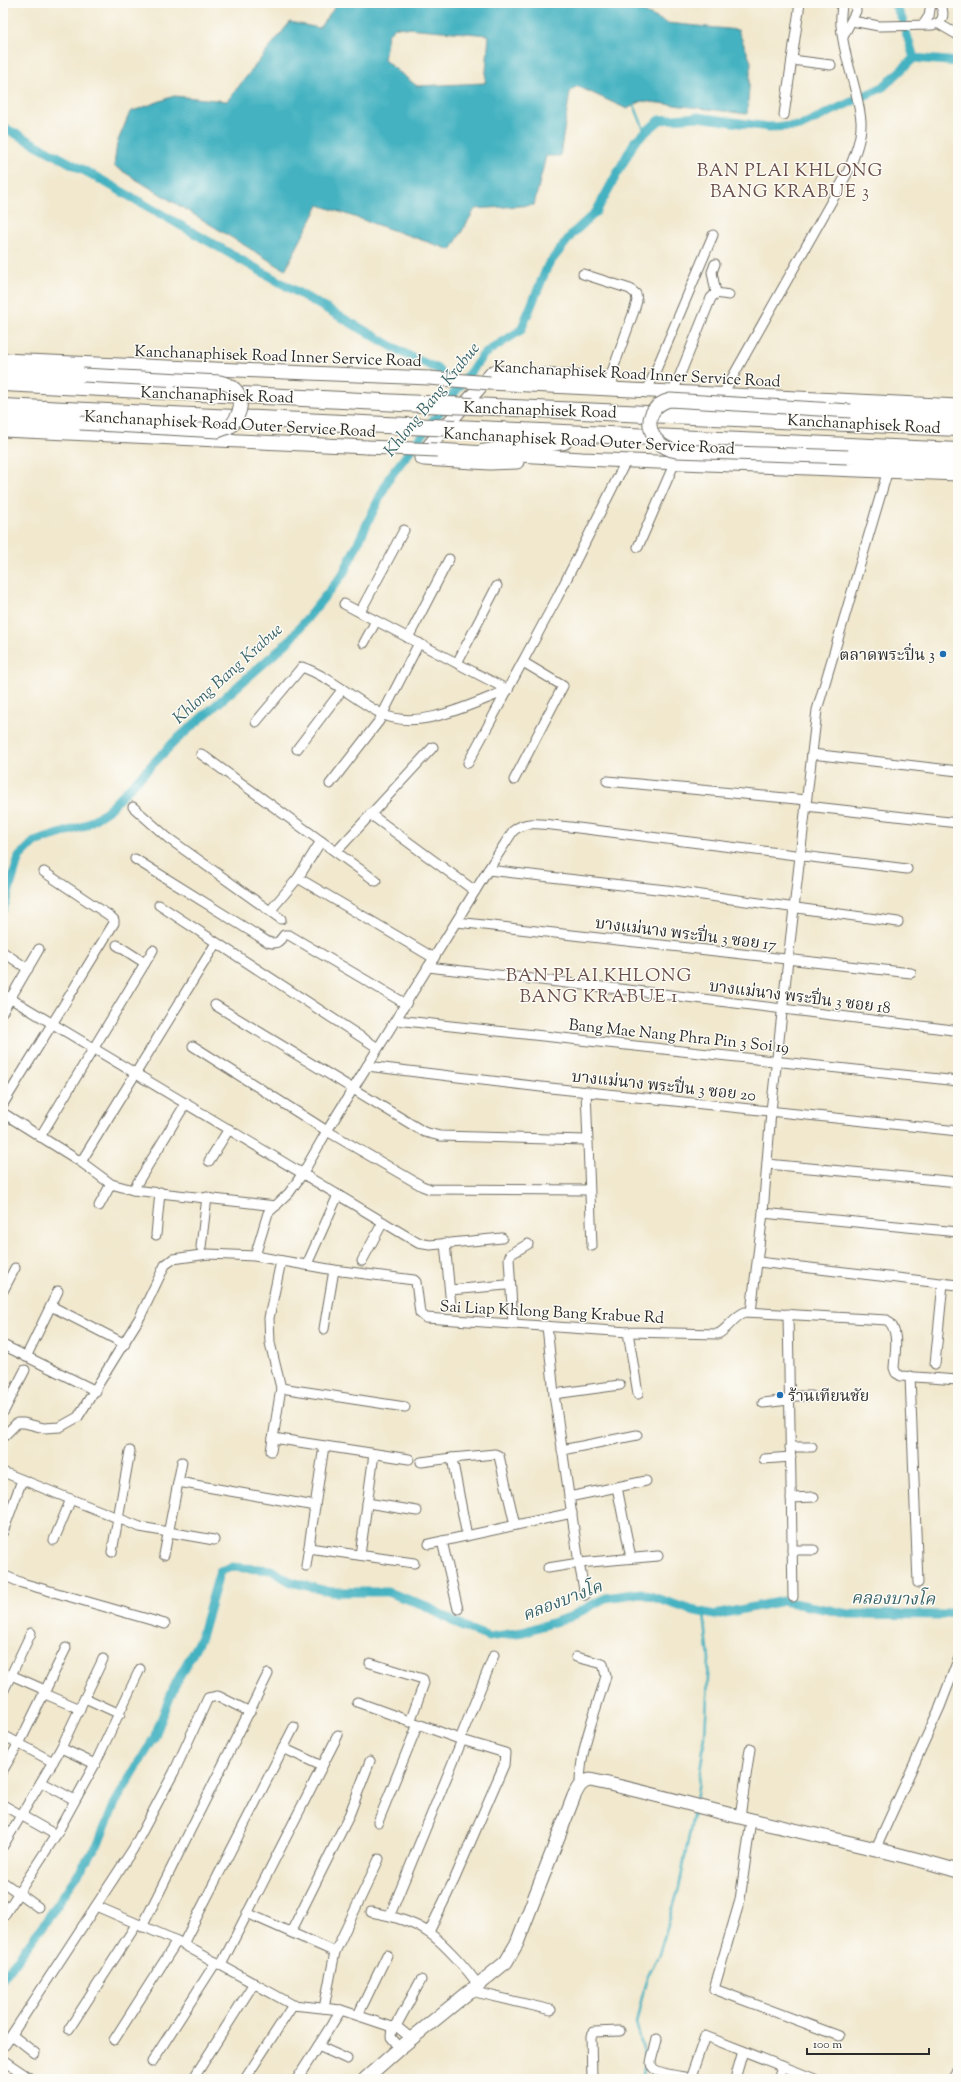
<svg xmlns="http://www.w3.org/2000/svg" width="961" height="2082" font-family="'Sorts Mill Goudy','Noto Serif Thai',serif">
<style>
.water{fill:#45b2c1;stroke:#386e76;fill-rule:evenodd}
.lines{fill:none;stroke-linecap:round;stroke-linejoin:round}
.stream{stroke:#45b2c1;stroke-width:2.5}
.canal{stroke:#45b2c1;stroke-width:9}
.street-casing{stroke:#706d64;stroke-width:11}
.secondary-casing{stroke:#706d64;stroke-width:15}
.highway-casing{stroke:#706d64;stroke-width:18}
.street{stroke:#fff;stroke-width:9}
.secondary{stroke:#fff;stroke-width:13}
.highway{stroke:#fff;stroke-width:16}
.secondary-bridge-casing{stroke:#706d64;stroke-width:15;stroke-linecap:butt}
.highway-bridge-casing{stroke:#706d64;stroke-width:18;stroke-linecap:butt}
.secondary-bridge{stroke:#fff;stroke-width:13}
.highway-bridge{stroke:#fff;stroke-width:16}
.poi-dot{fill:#1f6fb2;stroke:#fdfcf7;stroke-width:1.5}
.labels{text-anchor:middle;stroke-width:3;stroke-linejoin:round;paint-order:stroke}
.street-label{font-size:16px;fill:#2b2b2b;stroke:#fdfcf7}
.poi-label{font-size:16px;fill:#2b2b2b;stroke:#fdfcf7;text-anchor:end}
.water-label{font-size:17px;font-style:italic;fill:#356167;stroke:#fdfcf7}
.quarter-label{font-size:18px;letter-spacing:1px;fill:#6a4e49;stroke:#fdfcf7}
</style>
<rect width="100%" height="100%" fill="#fdfcf7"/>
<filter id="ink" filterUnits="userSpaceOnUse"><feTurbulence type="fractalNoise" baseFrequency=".025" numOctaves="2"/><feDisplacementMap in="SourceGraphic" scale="8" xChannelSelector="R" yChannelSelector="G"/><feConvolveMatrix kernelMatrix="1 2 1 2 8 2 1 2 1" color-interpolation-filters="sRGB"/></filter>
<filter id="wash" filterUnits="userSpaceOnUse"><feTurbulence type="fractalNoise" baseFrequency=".012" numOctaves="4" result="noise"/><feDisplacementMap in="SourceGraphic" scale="16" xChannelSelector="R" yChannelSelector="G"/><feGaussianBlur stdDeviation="0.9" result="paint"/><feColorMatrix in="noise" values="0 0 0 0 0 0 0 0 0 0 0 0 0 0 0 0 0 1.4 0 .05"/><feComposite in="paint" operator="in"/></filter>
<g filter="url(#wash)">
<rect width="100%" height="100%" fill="#f1e8ce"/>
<path class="water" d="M 338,3 L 626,3 L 667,23 L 738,30 L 751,62 L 747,114 L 642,101 L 627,109 L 577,86 L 570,92 L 560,156 L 546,156 L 534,205 L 475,209 L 451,250 L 319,205 L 285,270 L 114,166 L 117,143 L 130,112 L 174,96 L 227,101 L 290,22 L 319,28 ZM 395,27 L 489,35 L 485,83 L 417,86 L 384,60 L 388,35 Z"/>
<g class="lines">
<g class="stream">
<polyline points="634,105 645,132"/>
<polyline points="696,1801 705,1736 709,1659 704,1613"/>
<polyline points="642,2079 646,2060 636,2023 646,1980 659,1954 679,1888 694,1810"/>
</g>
<g class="canal">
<polyline points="894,3 902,19 914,58"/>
<polyline points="3,127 98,178 407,355 436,368 448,380"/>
<polyline points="3,910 19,857 34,842 84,826 107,811 175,741 288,642 343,574 389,478 484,354 521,330 548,265 573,233 596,212 635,141 660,120 698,117 768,127 800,126 883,87 914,58 958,62"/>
<polyline points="3,1978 42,1927 98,1844 115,1803 154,1738 174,1687 201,1637 220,1571 232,1567 271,1570 291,1582 331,1592 387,1592 424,1605 463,1627 489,1637 523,1632 570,1617 605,1598 641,1593 691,1610 715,1615 783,1601 849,1614 943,1615 958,1611"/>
</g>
</g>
</g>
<g filter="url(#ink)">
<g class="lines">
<g class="street-casing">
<g id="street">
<path d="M 852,21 L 879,26 L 933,25 C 945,22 945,12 939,3"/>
<polyline points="939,24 958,35"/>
<polyline points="923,25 929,16 931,3"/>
<polyline points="843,37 856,11 855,3"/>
<polyline points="792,60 831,65"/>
<polyline points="784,115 800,3"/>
<polyline points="715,264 712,272 716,293"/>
<polyline points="583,274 630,289 636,294 637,301 634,311 608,383"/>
<polyline points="647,391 713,235"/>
<polyline points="673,392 711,298 716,293 729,295"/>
<path d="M 723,394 L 848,172 C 854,157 862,138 861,121 C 858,88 843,57 841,25 C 840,17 842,10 842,3"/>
<polyline points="638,547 675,462"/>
<polyline points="344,604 508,690"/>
<polyline points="360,612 404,530"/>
<polyline points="408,638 449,559"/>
<polyline points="364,643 376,621"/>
<polyline points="457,663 497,586"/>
<path d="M 256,722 L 302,667 C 330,677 354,699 380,713 C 416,733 474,703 508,690"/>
<polyline points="297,749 342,690"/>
<polyline points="201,754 376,881"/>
<polyline points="812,754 958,771"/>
<polyline points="468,763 557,598 626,461"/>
<polyline points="514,780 563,686 523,662"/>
<polyline points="607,781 806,800"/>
<polyline points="330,784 379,721 419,643"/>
<polyline points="806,806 958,823"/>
<polyline points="133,807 168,838 281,919"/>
<polyline points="370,814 475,891"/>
<polyline points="336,852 433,747"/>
<path d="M 135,859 L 268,942 C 276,945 279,942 284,935 L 289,935 L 406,1004"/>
<polyline points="488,870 666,890 898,922"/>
<polyline points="298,878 434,958"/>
<polyline points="159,905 378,1048"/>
<polyline points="270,911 298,878 321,841"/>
<polyline points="457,922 911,973"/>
<polyline points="117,945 145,963"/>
<polyline points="3,952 28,969"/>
<polyline points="428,967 654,993 953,1030"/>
<polyline points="3,994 418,1243 430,1245 502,1238"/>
<polyline points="215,1005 424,1132 440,1136 586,1140"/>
<polyline points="3,1011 39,949"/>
<polyline points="396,1020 958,1081"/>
<polyline points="193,1046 327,1131 422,1186 430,1189 589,1190"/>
<polyline points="367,1066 541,1087 958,1131"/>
<polyline points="586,1091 592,1246"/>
<polyline points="3,1104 114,923 114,920 110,916 44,872"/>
<polyline points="3,1113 81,1162 111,1184 133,1190 276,1206"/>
<polyline points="40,1137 153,950"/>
<polyline points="209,1161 229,1129"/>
<polyline points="81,1162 216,943"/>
<polyline points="767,1164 958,1182"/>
<polyline points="133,1190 186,1103"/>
<polyline points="99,1206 111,1184"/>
<polyline points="763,1213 958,1232"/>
<polyline points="156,1235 160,1192"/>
<polyline points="445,1243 451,1305"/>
<polyline points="201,1247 207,1197"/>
<path d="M 255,1256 L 268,1213 L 289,1193 L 303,1173 L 327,1131 L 488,870 L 513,831 C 527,818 552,826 570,827 L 907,869"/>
<polyline points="362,1261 383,1222"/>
<polyline points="308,1262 338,1195"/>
<polyline points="758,1262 958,1285"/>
<polyline points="450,1290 506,1285"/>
<polyline points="3,1291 15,1268"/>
<polyline points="51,1306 125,1344"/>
<polyline points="751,1312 763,1213 771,1111 788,960 817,710 888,470"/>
<polyline points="788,1314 793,1597"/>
<polyline points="513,1324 509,1258 511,1254 528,1244"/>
<polyline points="547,1326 554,1394 579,1563 658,1556"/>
<polyline points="324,1329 334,1270"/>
<polyline points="628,1332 638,1394"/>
<polyline points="3,1345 96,1391"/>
<polyline points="26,1357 58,1291"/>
<polyline points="935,1364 943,1283"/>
<polyline points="910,1376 918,1583"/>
<polyline points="281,1388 405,1407"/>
<polyline points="554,1394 620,1385"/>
<polyline points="790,1396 812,1396"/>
<polyline points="763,1403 789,1400"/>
<polyline points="4,1411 25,1370"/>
<path d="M 3,1437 L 17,1423 L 24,1423 L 44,1428 L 60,1427 L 78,1417 L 140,1317 L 165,1265 L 173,1259 L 208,1254 L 255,1256 L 334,1270 L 414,1280 L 416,1282 L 420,1313 L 426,1318 L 628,1332 L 718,1334 C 729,1328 733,1317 745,1312 L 887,1320 C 900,1330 895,1352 894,1368 L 896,1373 L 901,1376 L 958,1380"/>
<polyline points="273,1438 409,1459"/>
<polyline points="790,1447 812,1447"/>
<polyline points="562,1450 637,1435"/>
<polyline points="271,1451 281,1388 270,1343 269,1318 281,1261"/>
<polyline points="764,1459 791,1457"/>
<polyline points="421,1462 452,1458"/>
<polyline points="3,1472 140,1527 214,1540"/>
<polyline points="178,1482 315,1506"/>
<polyline points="617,1487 631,1558"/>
<polyline points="569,1497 646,1481"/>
<polyline points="791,1498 814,1497"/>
<polyline points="367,1503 417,1511"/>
<polyline points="3,1532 22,1480"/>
<polyline points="467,1536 452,1458 495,1454 499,1456 515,1525"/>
<polyline points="54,1540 71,1499"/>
<polyline points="442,1541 458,1609"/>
<polyline points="429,1544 572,1513"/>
<polyline points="309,1548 414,1563"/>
<polyline points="792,1550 814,1550"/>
<polyline points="112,1552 130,1451"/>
<polyline points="164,1555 182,1462"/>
<polyline points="360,1555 374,1454"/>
<polyline points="306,1566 324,1446"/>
<polyline points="548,1568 579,1563 585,1595"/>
<polyline points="3,1575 22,1583 165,1624"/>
<path d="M 576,1657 L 603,1664 L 606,1676 C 596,1711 580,1748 580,1784"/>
<polyline points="370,1663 423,1679 424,1683 410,1722"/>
<polyline points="11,1675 45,1690"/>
<polyline points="3,1692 31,1633"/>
<polyline points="43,1693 80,1709"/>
<polyline points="85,1698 120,1714"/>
<polyline points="357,1702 462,1740 505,1753 504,1765 455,1878 429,1932"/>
<polyline points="3,1735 53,1762"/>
<polyline points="460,1739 494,1655"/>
<polyline points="61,1748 95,1764"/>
<polyline points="283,1748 322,1766"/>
<polyline points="3,1770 22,1738 66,1648"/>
<polyline points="41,1782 75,1800"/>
<polyline points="3,1805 56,1835"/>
<polyline points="740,1817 750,1749"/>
<polyline points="751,1820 740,1900 714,1989 839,2036"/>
<polyline points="378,1822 418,1724"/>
<polyline points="3,1846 61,1748 103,1659"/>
<polyline points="876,1848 940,1707 958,1660"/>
<polyline points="3,1882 38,1907"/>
<polyline points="96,1906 177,1941 293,2005 341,2010 392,2027"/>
<path d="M 371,1912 C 389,1915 414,1922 429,1933 C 444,1943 468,1970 478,1985"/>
<polyline points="247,1913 335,1952"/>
<polyline points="390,1915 462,1740"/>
<polyline points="3,1917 56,1835 95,1764 140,1669"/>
<polyline points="142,1927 268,1674"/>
<polyline points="291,1932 348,1818 370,1761"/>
<polyline points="183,1944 294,1727"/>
<polyline points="221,1965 338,1735"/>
<polyline points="471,1991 551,2010"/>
<polyline points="324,2008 335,1952 379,1859"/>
<polyline points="358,2015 387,1955"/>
<polyline points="396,2026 421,1980"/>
<polyline points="69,2029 136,1925"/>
<polyline points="12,2035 35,2053"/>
<path d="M 657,2039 C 656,2046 651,2057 651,2064 C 652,2074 682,2076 690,2078"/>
<polyline points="114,2040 177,1941"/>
<polyline points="5,2045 133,1849 174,1772 208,1698 218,1696 250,1712"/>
<polyline points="318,2046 347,2059"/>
<polyline points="400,2048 391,2037 392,2027 396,2026 412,2039"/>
<polyline points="3,2060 31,2079"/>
<polyline points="152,2062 216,1962"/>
<polyline points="193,2079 254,1983"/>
<polyline points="245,2079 293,2005"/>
<polyline points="297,2079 341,2010"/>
<polyline points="592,2079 591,2036 594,2032 620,2031"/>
<polyline points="690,2079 705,2036 815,2079"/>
<polyline points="735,2079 743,2051"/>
<polyline points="778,2079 782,2066"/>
<polyline points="953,2079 958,2067"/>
</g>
</g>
<g class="secondary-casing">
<g id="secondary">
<polyline points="3,360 429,378"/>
<polyline points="3,372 83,375"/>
<polyline points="490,383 958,406"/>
<polyline points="851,411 958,415"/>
<polyline points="3,419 80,423"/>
<polyline points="3,430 367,447"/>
<polyline points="437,450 582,459 958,474"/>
<polyline points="848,457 958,463"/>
<polyline points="517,462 490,463 424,459 421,458 421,455 493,372 588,378 611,383"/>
<path d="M 365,2079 L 400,2048 L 506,1962 L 517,1943 L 574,1796 C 578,1788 580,1782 590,1780 C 645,1791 698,1807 752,1820 C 821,1837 890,1850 958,1871"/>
</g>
</g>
<g class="highway-casing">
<g id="highway">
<polyline points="3,383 401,403"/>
<polyline points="472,406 958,428"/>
<polyline points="3,407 385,425"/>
<polyline points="455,428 958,451"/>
<polyline points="482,453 564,441"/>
</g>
</g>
<use href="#street" class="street"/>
<use href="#secondary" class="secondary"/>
<use href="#highway" class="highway"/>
<g class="secondary-bridge-casing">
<g id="secondary-bridge">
<polyline points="429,378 490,383"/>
<path d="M 80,423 L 218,431 L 231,426 C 245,408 245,388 220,382 L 83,375"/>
<polyline points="367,447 437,450"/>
<path d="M 848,457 L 676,451 C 646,445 639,408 670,400 L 851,411"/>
</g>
</g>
<g class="highway-bridge-casing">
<g id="highway-bridge">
<polyline points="401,403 472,406"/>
<polyline points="385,425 455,428"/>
</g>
</g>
<use href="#secondary-bridge" class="secondary-bridge"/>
<use href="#highway-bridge" class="highway-bridge"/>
</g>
</g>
<g class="poi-dot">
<circle cx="943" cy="654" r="4"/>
<circle cx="780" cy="1395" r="4"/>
</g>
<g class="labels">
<g class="street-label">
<text transform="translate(278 355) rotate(2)" y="6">Kanchanaphisek Road Inner Service Road</text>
<text transform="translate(637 373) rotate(3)" y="6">Kanchanaphisek Road Inner Service Road</text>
<text transform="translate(217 394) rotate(2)" y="6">Kanchanaphisek Road</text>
<text transform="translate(540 409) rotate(2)" y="6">Kanchanaphisek Road</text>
<text transform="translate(230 423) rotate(3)" y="6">Kanchanaphisek Road Outer Service Road</text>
<text transform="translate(864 423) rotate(3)" y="6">Kanchanaphisek Road</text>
<text transform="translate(589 440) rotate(3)" y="6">Kanchanaphisek Road Outer Service Road</text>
<text transform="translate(686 933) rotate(7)" y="6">บางแม่นาง พระปิ่น 3 ซอย 17</text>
<text transform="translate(800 996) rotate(7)" y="6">บางแม่นาง พระปิ่น 3 ซอย 18</text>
<text transform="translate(679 1035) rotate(6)" y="6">Bang Mae Nang Phra Pin 3 Soi 19</text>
<text transform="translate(664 1085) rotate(6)" y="6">บางแม่นาง พระปิ่น 3 ซอย 20</text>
<text transform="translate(552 1311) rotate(3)" y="6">Sai Liap Khlong Bang Krabue Rd</text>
</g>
<g class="poi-label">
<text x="935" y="660">ตลาดพระปิ่น 3</text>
<text x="788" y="1401" text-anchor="start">ร้านเทียนชัย</text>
</g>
<g class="water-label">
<text transform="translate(431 399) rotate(-51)" y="6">Khlong Bang Krabue</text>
<text transform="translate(227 673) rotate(-42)" y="6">Khlong Bang Krabue</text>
<text transform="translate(893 1598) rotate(1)" y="6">คลองบางโค</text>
<text transform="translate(562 1600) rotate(-21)" y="6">คลองบางโค</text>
</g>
<g class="quarter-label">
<text x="790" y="176">BAN PLAI KHLONG<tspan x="790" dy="21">BANG KRABUE 3</tspan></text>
<text x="599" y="981">BAN PLAI KHLONG<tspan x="599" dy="21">BANG KRABUE 1</tspan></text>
</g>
</g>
<rect width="961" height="2082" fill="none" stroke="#fdfcf7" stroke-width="16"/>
<path d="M807 2048v6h122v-6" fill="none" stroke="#2b2b2b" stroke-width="2"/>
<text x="813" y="2048" font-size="12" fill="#2b2b2b" stroke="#fdfcf7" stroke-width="3" paint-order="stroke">100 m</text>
</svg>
